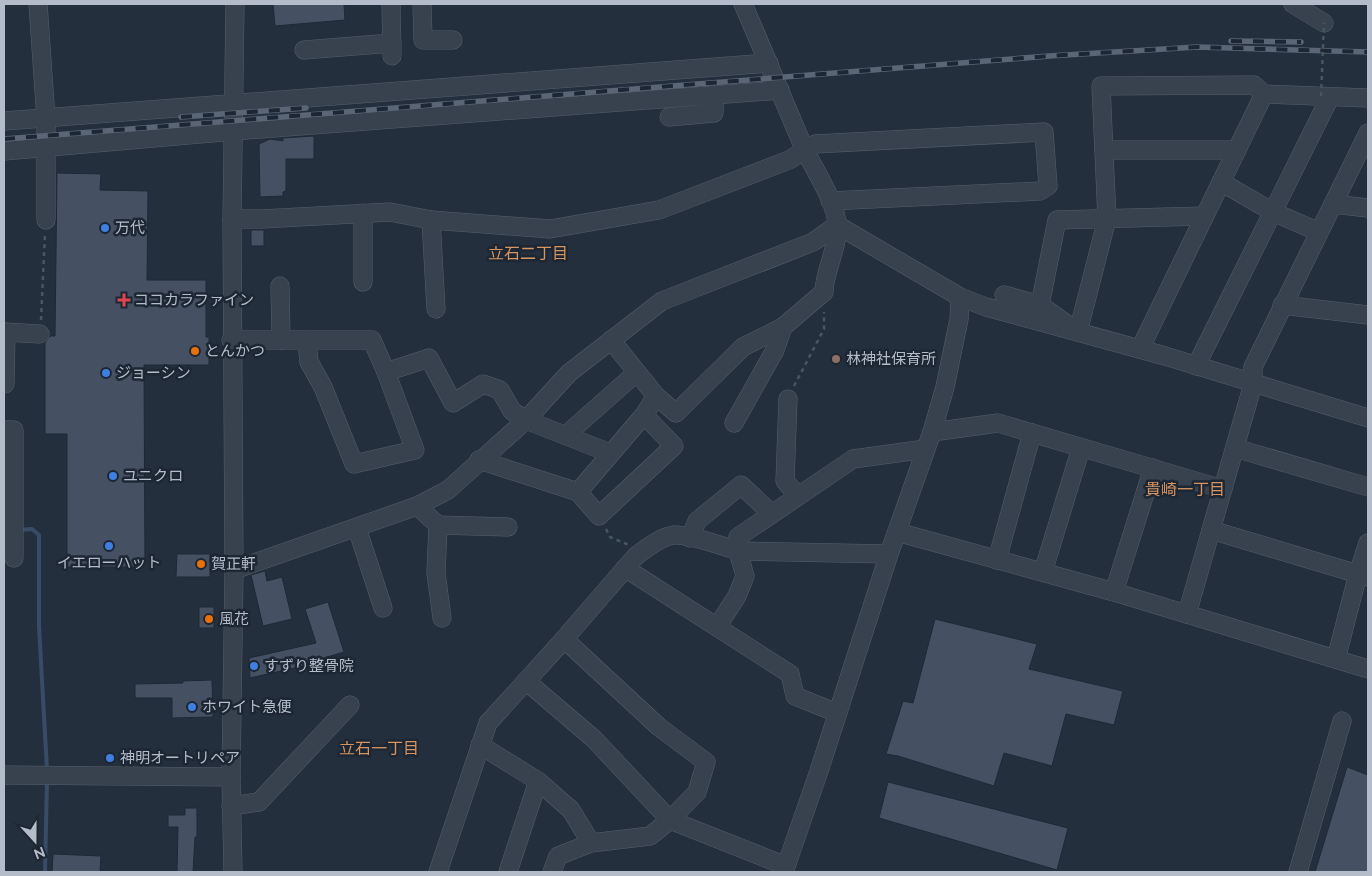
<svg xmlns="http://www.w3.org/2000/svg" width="1372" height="876" font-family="Raleway,'Noto Sans JP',sans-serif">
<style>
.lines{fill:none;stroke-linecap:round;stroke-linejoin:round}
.stream{stroke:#394c67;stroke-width:4}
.building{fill:#455162;stroke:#1f2835}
.minor-casing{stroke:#565f6c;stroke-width:19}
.path{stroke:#44595c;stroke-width:2.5;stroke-dasharray:4 4;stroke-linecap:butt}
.minor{stroke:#38414e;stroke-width:18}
.rail-casing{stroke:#5a6575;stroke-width:5.5}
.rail{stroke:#1d2633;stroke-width:4;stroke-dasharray:11;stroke-linecap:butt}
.path-bridge{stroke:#44595c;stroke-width:2.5;stroke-dasharray:4 4;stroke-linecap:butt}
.shop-dot{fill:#3f7fe0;stroke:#1d2633;stroke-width:2}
.health-dot{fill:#e0444e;stroke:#1d2633;stroke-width:2}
.food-dot{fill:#e8710a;stroke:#1d2633;stroke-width:2}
.education-dot{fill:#8d6e63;stroke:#1d2633;stroke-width:2}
.labels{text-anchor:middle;stroke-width:5;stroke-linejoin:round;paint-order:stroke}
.poi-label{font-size:15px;fill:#b4bcc9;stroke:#1d2633;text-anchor:start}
.neighbourhood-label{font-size:16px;fill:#d59563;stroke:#1d2633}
</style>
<rect width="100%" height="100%" fill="#242f3e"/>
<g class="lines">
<g class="stream">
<polyline points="18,530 32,529 39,535 39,626 47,770"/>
<polyline points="45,872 47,780"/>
</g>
</g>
<g class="building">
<polygon points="273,4 344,4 345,20 275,26"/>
<polygon points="314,136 314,159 286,159 286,191 283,192 283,196 260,197 259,144 270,139 283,141 283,138"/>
<polygon points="57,173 101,174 100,190 148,191 147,280 206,280 206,337 209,337 209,365 144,365 145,567 67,567 67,434 45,434 45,343 50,336 55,336"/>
<rect x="251" y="230" width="13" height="16"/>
<polygon points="177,554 210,554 210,577 176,577"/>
<polygon points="265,571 267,581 282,577 292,619 263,626 251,575"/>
<polygon points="328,602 344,652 317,660 317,663 250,678 249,658 316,643 305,609"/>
<rect x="199" y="607" width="15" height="21"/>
<polygon points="935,619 1037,644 1029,669 1123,691 1114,725 1066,714 1052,766 1004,753 994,786 898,756 886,754 903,701 913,703"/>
<polygon points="212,680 213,717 172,718 172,698 135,698 135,684 183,683 183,681"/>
<polygon points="1347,767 1368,775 1368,872 1315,872"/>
<polygon points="888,782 1068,828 1057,870 879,818"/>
<polygon points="185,808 197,808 197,837 195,837 193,872 177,872 178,827 168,827 168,815 185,815"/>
<polygon points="53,854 101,856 100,872 52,872"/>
</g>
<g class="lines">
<g class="minor-casing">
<g id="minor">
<polyline points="38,4 46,119 46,220"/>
<polyline points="391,4 392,56"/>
<polyline points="422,4 423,40 453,40"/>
<polyline points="1293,4 1324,23"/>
<polyline points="304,50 392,43"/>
<polyline points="669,117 714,113 714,95"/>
<polyline points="4,121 769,63"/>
<polyline points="1368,133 1253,367 1253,384 1211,530 1368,577"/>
<polyline points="1104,150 1237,150"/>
<polyline points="4,151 234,131 780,90"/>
<polyline points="1221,182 1273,212 1319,232"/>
<polyline points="1333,204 1368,208"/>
<polyline points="232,219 262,219 390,212 431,220 550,229 659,210 789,160 815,144 1044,132 1048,186 1040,191 830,201"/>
<polyline points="431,220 436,309"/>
<polyline points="837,225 960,297 986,307 1165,356 1368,418"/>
<polyline points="363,282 363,213"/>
<polyline points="280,286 281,340"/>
<polyline points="1004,295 1040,305 1078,332 1107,219 1101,86 1254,85 1264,94 1368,98"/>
<polyline points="1040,305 1057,220 1204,216"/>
<polyline points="1282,305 1368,315"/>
<polyline points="4,332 40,334"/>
<polyline points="231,340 372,340 386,372 429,358 453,403 483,384 500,390 512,411 526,420 610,453"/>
<polyline points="307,341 309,362 323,387 354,464 415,450 386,372"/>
<polyline points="1140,349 1264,94"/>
<polyline points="1196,366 1330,97"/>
<polyline points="5,384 6,332"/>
<polyline points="656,396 676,413 743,347 783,327"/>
<polyline points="788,399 785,481 798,496"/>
<path d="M 734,423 L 775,350 L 783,327 L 824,292 C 824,271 839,247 837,225 C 836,201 814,170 804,148 C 783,100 764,52 743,4"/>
<polyline points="4,430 14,430 14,558"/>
<polyline points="932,432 998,423 1223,489"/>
<polyline points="566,435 636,373"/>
<polyline points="1235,448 1368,487"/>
<polyline points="479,460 578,492 644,415 656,396 611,340"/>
<polyline points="578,492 599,516 674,446 644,415"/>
<polyline points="417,506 438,525 508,527"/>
<polyline points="438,525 436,573 442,618"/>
<polyline points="357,528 383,608"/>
<polyline points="897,532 1114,592 1368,669"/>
<polyline points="690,538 697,521 741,485 772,514"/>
<polyline points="997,560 1032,433"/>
<polyline points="625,568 790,674 795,696 837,713"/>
<polyline points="234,570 417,506 448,490 526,420 569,373 662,301 813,242 837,225"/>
<polyline points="1043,572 1081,448"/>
<polyline points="1114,592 1153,468"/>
<polyline points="1187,614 1211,530"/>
<polyline points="717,627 737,596 745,576 738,551 738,537 853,459 926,449"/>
<polyline points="1336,659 1358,574 1368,543"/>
<polyline points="526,681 594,739 670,820 786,866"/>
<polyline points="480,745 538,781 571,810 591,843"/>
<polyline points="4,775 231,777"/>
<polyline points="231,806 259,802 350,705"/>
<polyline points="233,872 231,777 234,570 232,219 235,4"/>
<path d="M 438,872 L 488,723 L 558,646 L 636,556 C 645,549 662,536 674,535 C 689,534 723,546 738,551 L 889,554"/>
<polyline points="508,872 538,781"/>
<polyline points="552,872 558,856 591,843 650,836 670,820 697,792 706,762 659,727 564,639"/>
<polyline points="784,872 819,771 889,554 932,432 945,387 959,319 960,297"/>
<polyline points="1298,872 1342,721"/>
</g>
</g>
<g class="path">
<polyline points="41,320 45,233"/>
<polyline points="794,386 824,329 824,312"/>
<polyline points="606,529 610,537 629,545"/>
</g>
<use href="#minor" class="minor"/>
<g class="rail-casing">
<g id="rail">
<polyline points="1231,41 1301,42"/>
<polyline points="181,117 306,108"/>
<polyline points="4,139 1049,56 1197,47 1368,52"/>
</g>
</g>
<use href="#rail" class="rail"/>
<polyline class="path-bridge" points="1321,96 1324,23"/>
</g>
<g class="shop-dot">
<circle cx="105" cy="228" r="5"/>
<circle cx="106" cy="373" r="5"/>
<circle cx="113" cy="476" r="5"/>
<circle cx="109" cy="546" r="5"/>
<circle cx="254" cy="666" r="5"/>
<circle cx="192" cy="707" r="5"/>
<circle cx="110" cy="758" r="5"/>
</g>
<path class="health-dot" d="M121.5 292.5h5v5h5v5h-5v5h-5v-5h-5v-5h5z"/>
<g class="food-dot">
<circle cx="195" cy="351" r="5"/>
<circle cx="201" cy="564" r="5"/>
<circle cx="209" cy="619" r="5"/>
</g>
<circle class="education-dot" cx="836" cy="359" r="5"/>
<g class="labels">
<g class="poi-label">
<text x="115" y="233">万代</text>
<text x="134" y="305">ココカラファイン</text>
<text x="205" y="356">とんかつ</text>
<text x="846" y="364">林神社保育所</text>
<text x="116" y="378">ジョーシン</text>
<text x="123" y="481">ユニクロ</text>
<text x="109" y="568" text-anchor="middle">イエローハット</text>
<text x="211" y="569">賀正軒</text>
<text x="219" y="624">風花</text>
<text x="264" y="671">すずり整骨院</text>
<text x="202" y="712">ホワイト急便</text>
<text x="120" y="763">神明オートリペア</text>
</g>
<g class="neighbourhood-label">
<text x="528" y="259">立石二丁目</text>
<text x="1185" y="495">貴崎一丁目</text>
<text x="379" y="754">立石一丁目</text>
</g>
</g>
<rect width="1372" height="876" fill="none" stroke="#b4bcc9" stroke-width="10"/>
<g transform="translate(35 841) rotate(159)" stroke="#1d2633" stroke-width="4" paint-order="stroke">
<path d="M0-4L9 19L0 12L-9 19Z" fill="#b4bcc9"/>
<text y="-8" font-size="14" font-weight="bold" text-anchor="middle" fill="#b4bcc9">N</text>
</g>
</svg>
